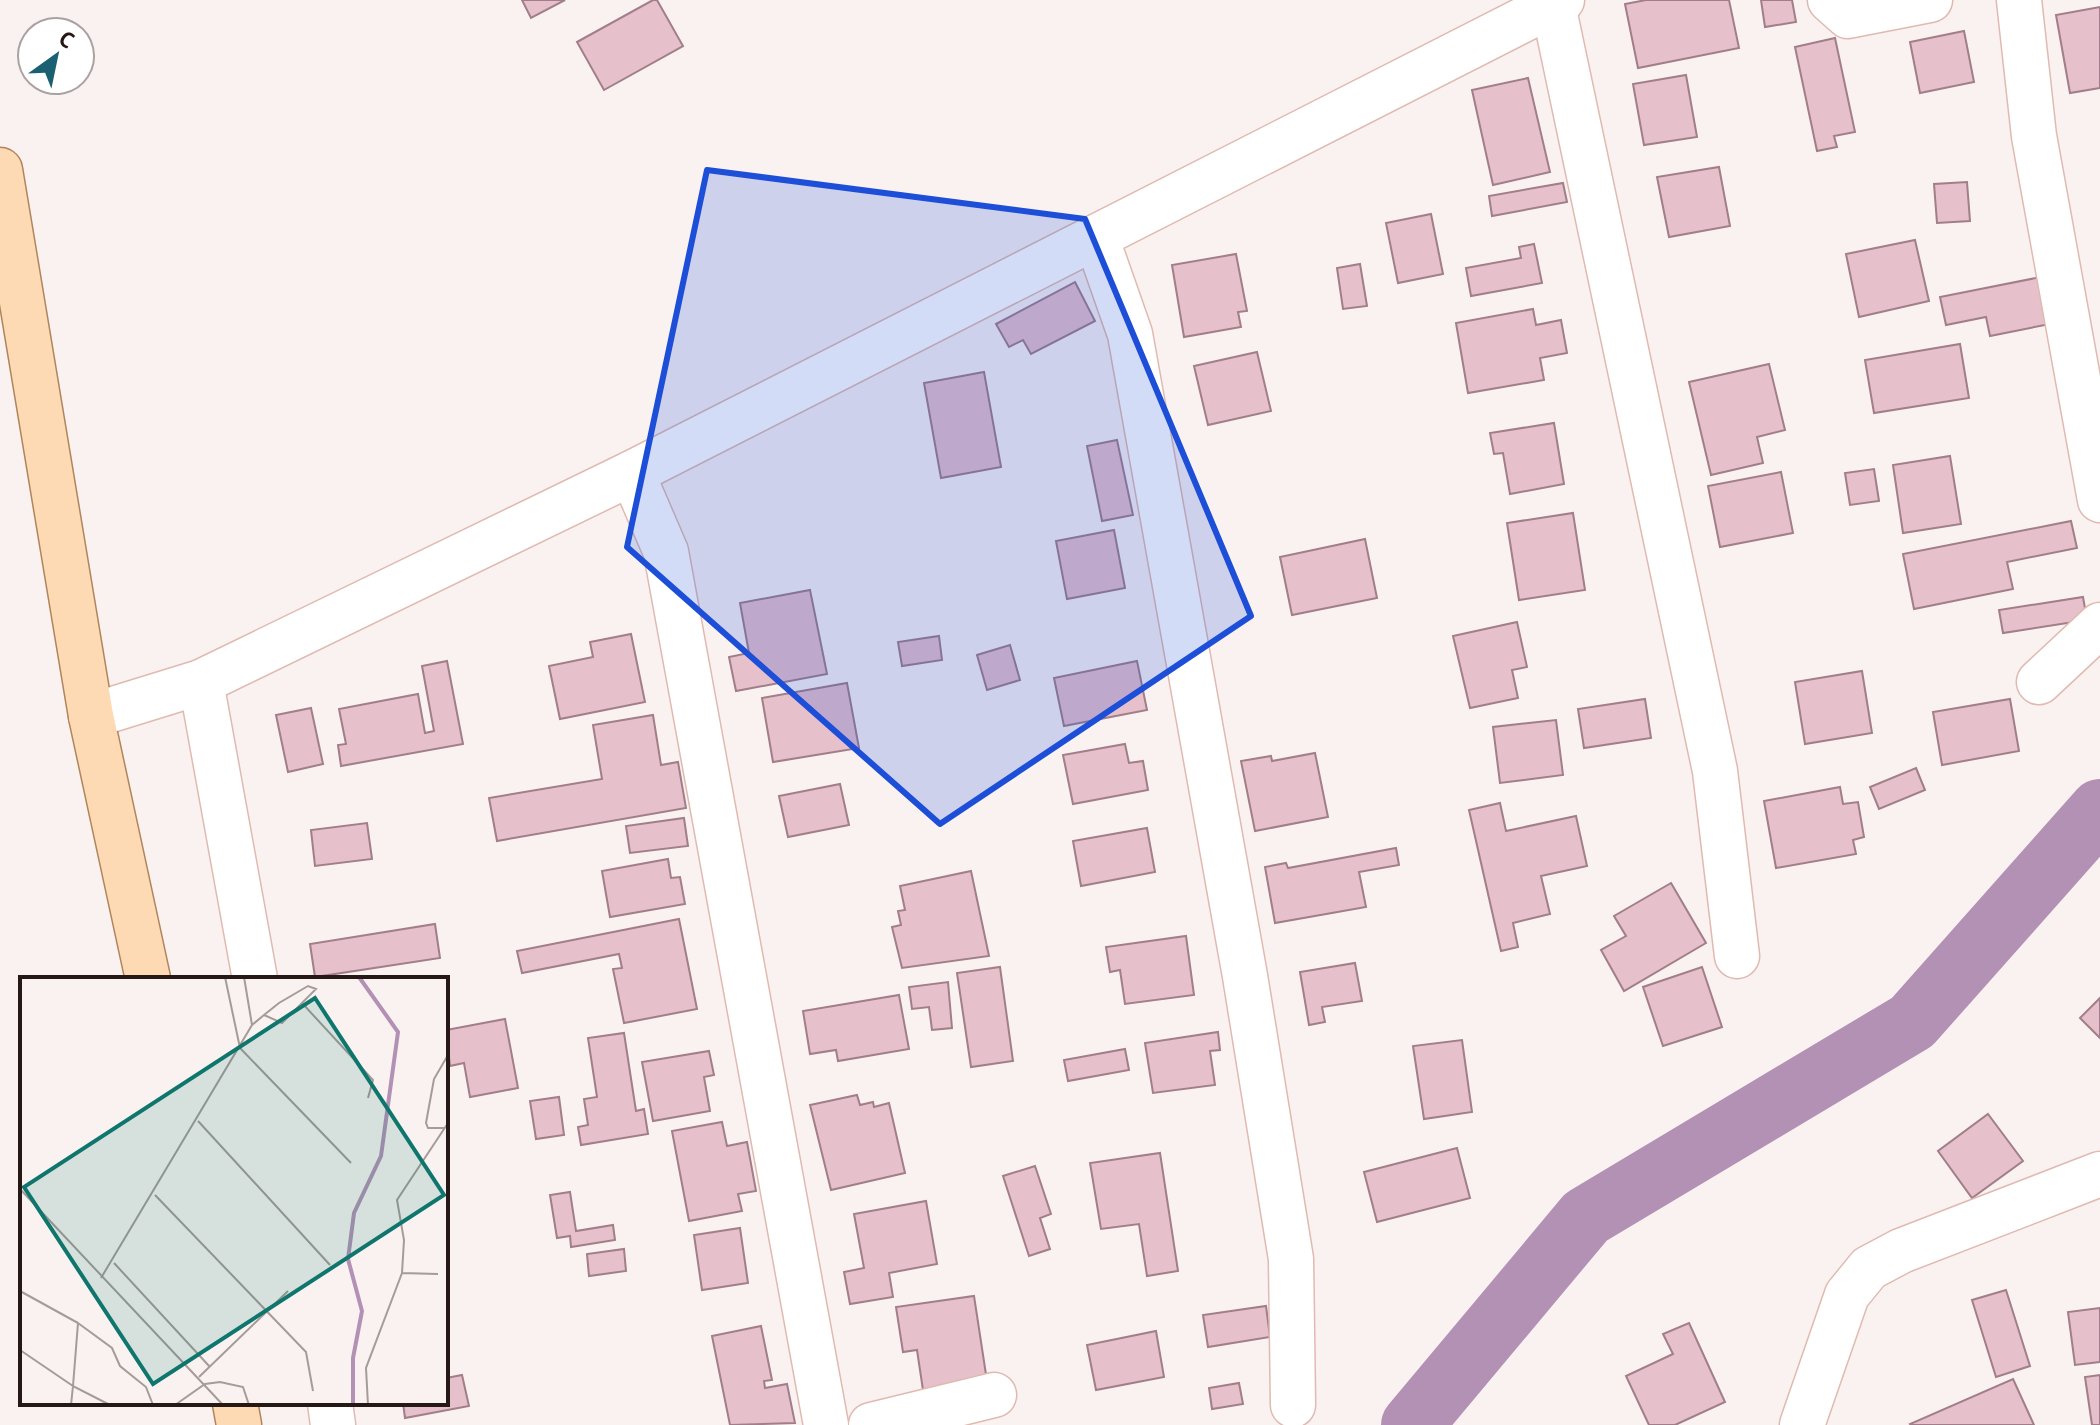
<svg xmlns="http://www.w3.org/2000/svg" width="2100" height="1425" font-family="'PT Sans',sans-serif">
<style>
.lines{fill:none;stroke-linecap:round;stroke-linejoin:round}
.river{stroke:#b291b5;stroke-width:62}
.building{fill:#e6c0cb;stroke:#a17e89;stroke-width:2}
.minor-casing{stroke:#e0bab1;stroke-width:47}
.major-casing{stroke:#b1855c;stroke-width:47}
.minor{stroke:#fff;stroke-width:44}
.major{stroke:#fdd9b4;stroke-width:44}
.marked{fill:#1d4ed8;fill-opacity:0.2;stroke:#1d4ed8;stroke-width:6;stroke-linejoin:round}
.inset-river{fill:none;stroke:#b291b5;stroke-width:4}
.inset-road{fill:none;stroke:#a59b98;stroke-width:2}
.view{fill:#0f766e;fill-opacity:0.15;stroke:#0f766e;stroke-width:4}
.inset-edge{fill:none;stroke:#261815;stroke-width:4}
</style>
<rect width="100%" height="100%" fill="#faf2f0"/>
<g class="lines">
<polyline class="river" points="1412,1425 1586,1217 1912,1022 2100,810"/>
</g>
<g class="building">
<polygon points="522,0 565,0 531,18"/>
<polygon points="653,0 657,0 683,46 604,90 577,42"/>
<polygon points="1646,0 1729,0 1739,48 1638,68 1625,4"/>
<polygon points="1761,0 1792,0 1796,22 1765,27"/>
<polygon points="2100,7 2100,88 2070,93 2056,15"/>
<polygon points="1964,31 1974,82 1920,93 1910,42"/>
<polygon points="1835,38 1855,132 1834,136 1837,147 1817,151 1795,47"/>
<polygon points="1686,75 1697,137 1644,145 1633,84"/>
<polygon points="1528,78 1550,172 1493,185 1472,90"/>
<polygon points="1719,167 1730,226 1669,237 1657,177"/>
<polygon points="1967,182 1970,221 1937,223 1934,184"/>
<polygon points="1563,183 1567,202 1492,216 1489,196"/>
<polygon points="1431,214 1443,274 1398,283 1386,223"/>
<polygon points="1915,240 1929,301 1859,317 1846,254"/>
<polygon points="1534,244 1542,283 1471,296 1466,268 1521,258 1519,247"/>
<polygon points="1236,254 1247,311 1238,312 1241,327 1184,337 1172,265"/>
<polygon points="1360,264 1367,306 1343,309 1337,268"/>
<polygon points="2041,277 2050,324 1990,336 1986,317 1946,325 1940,297"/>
<polygon points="1075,282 1095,321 1031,354 1023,340 1009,347 996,324"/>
<polygon points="1533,309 1536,325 1561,320 1567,353 1540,358 1544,380 1468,393 1456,323"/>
<polygon points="1960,344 1969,398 1874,413 1865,360"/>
<polygon points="1257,352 1271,411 1208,425 1194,366"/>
<polygon points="1769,364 1785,430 1757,437 1763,463 1711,475 1689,382"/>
<polygon points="984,372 1001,467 941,478 924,383"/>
<polygon points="1554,423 1564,484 1510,494 1503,453 1494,454 1490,433"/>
<polygon points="1117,440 1133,515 1102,521 1087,446"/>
<polygon points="1950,456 1961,524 1903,533 1893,465"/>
<polygon points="1874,469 1879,501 1850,505 1845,473"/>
<polygon points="1781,472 1793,533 1720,547 1708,486"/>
<polygon points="1573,513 1585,590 1519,600 1507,523"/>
<polygon points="2071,521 2077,548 2007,562 2013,589 1914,609 1903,554"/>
<polygon points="1114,530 1125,588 1067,599 1056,541"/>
<polygon points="1365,539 1377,598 1292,615 1280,557"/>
<polygon points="810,590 827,674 736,691 729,657 749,653 740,603"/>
<polygon points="2083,597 2087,620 2003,633 1999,610"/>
<polygon points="1517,622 1527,667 1512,670 1518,698 1470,708 1453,636"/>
<polygon points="631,634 645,702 560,719 549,666 593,657 590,642"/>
<polygon points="939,636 942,660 902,666 898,642"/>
<polygon points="1010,645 1020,680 987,690 977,655"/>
<polygon points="447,661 463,744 341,766 338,745 346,744 339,709 418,694 425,733 434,731 422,666"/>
<polygon points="1137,661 1147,710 1064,726 1054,678"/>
<polygon points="1862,671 1872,733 1805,744 1795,682"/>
<polygon points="847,683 859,748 773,762 762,698"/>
<polygon points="1645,699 1651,738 1584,748 1578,709"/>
<polygon points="2010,699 2019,751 1942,765 1933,712"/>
<polygon points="311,708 323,764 288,772 276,715"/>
<polygon points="653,715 661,765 678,762 686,808 497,841 489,798 602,779 593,725"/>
<polygon points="1556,720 1563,775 1500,783 1493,727"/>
<polygon points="1125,744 1129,763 1143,761 1148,790 1073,804 1063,755"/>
<polygon points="1315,753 1328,817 1255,831 1241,761 1271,756 1272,761"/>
<polygon points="1916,768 1925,790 1879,809 1870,787"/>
<polygon points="840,784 849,825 788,837 779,796"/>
<polygon points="1840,787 1843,804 1858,802 1864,837 1853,840 1856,854 1776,868 1764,801"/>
<polygon points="1500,803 1506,831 1576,816 1587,866 1541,876 1550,914 1513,923 1518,947 1501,951 1469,810"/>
<polygon points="684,818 688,846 630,853 626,826"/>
<polygon points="367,823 372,859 315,866 311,830"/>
<polygon points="1147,828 1155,872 1081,886 1073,841"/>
<polygon points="1396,848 1399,865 1359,872 1366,907 1275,923 1265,867 1286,863 1288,868"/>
<polygon points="668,859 671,878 680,877 685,904 610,917 602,871"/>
<polygon points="971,871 989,956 902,968 892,927 901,925 898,911 905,910 900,886"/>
<polygon points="1671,883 1706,943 1624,991 1601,950 1626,936 1614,916"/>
<polygon points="679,919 697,1009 624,1023 613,969 622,968 619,954 522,973 517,951"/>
<polygon points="435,924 440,958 315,977 310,944"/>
<polygon points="1186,936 1194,995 1125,1004 1120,970 1110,972 1106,947"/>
<polygon points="1355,963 1362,1001 1322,1007 1325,1022 1309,1025 1300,972"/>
<polygon points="1000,967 1013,1061 971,1067 957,973"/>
<polygon points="1702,967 1722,1027 1663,1046 1643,987"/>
<polygon points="948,982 952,1028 932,1030 929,1007 912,1009 909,987"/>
<polygon points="899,995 909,1049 838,1061 836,1050 810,1054 803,1011"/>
<polygon points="2100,998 2100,1038 2080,1018"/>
<polygon points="505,1019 518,1088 470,1097 464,1063 450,1066 446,1030"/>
<polygon points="1218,1032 1220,1050 1210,1051 1215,1085 1153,1093 1145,1043"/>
<polygon points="624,1033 636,1111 644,1109 648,1134 581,1145 578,1127 588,1125 584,1099 597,1097 588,1038"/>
<polygon points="1462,1040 1472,1112 1424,1119 1413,1046"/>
<polygon points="1125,1049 1129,1070 1068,1081 1064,1060"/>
<polygon points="709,1051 714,1075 704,1077 710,1111 653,1121 642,1062"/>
<polygon points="857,1095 860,1105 873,1102 874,1107 889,1103 905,1173 831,1190 810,1105"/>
<polygon points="559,1097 564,1135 536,1139 530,1101"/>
<polygon points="1988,1114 2023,1161 1972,1198 1938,1151"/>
<polygon points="722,1122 727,1146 747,1142 756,1191 738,1194 742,1211 689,1221 672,1131"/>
<polygon points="1457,1148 1470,1198 1377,1222 1364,1172"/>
<polygon points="1160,1153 1178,1271 1147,1276 1139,1224 1101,1229 1090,1163"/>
<polygon points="1035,1166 1051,1214 1040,1218 1050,1249 1029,1256 1003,1176"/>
<polygon points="570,1192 576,1231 613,1225 615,1240 571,1247 570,1236 557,1238 550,1195"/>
<polygon points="926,1201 937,1264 889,1273 893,1297 850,1304 844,1272 864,1268 854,1214"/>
<polygon points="740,1228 748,1283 702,1290 694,1235"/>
<polygon points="624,1249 626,1271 589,1276 587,1254"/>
<polygon points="2006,1290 2030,1366 1996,1377 1972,1300"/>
<polygon points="974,1296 987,1381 923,1390 917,1350 903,1352 896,1307"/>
<polygon points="1266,1306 1270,1337 1208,1347 1203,1315"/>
<polygon points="2100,1308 2100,1362 2075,1365 2068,1312"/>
<polygon points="1689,1323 1725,1402 1675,1425 1649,1425 1626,1376 1673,1354 1663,1334"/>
<polygon points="761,1326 772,1380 764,1381 765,1388 787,1384 795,1423 730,1425 712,1336"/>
<polygon points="1156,1331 1164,1377 1096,1390 1087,1345"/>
<polygon points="462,1375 469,1406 405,1418 403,1403 446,1403 446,1378"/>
<polygon points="2100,1375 2100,1425 2092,1425 2085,1377"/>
<polygon points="2013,1379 2034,1425 1911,1425 1910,1424"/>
<polygon points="1239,1383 1243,1404 1212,1409 1209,1388"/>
</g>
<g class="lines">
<g class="minor-casing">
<g id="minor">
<polyline points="1555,0 1553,5 1715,771 1737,956"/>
<polyline points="1830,0 1848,16 1930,0"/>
<polyline points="2019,0 2034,136 2100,500"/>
<polyline points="1096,237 1130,334 1245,976 1291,1259 1293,1405"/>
<polyline points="632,473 666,552 826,1425"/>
<polyline points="201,682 255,979"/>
<polyline points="2039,682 2100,625"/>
<polyline points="91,716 201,682 632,473 1562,0"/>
<polyline points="330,1403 333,1425"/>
<polyline points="871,1425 994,1395"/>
<polyline points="1802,1425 1847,1295 1869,1268 1901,1251 2100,1174"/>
</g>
</g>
<g class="major-casing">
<g id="major">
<polyline points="0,170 91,716 148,979"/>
<polyline points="235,1403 239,1425"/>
</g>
</g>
<use href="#minor" class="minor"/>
<use href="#major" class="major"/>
</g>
<path class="marked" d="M 707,170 L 1085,219 L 1251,616 L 940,824 L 627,547 Z"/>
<g transform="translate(20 977)">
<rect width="428" height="428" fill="#faf2f0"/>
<path class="inset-river" d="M 333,428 L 333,381 L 342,334 L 328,282 L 334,236 L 361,179 L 378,55 L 339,0"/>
<path class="inset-road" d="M 205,0 L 220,71 L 331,186M 282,26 L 353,103 L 348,121M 232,48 L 244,38 L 259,26 L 288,9 L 296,12 L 262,46 L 244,38M 178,144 L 310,288M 425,151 L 408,151 L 406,146 L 414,102 L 428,78M 0,212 L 203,428M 135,218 L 286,375 L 293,414M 94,286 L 190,390M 418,297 L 382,296 L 384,263 L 377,223 L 428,146M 81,301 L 232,48 L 224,0M 0,314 L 58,346M 0,373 L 53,409 L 58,346 L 92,371 L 100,389 L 126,410 L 133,428M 179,400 L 268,314M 51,428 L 53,409 L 90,428M 155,428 L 185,407 L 200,405 L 223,410 L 229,428M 348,428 L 346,391 L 382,296"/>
<path class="view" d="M 295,21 L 424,218 L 133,407 L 4,210 Z"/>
<rect width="428" height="428" class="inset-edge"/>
</g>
<g transform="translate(56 56) rotate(33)"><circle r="38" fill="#ffffff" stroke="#a8a3a1" stroke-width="2"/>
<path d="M0-6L14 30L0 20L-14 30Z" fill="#1b6072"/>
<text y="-12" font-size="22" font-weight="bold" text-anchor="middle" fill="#261815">С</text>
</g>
</svg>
